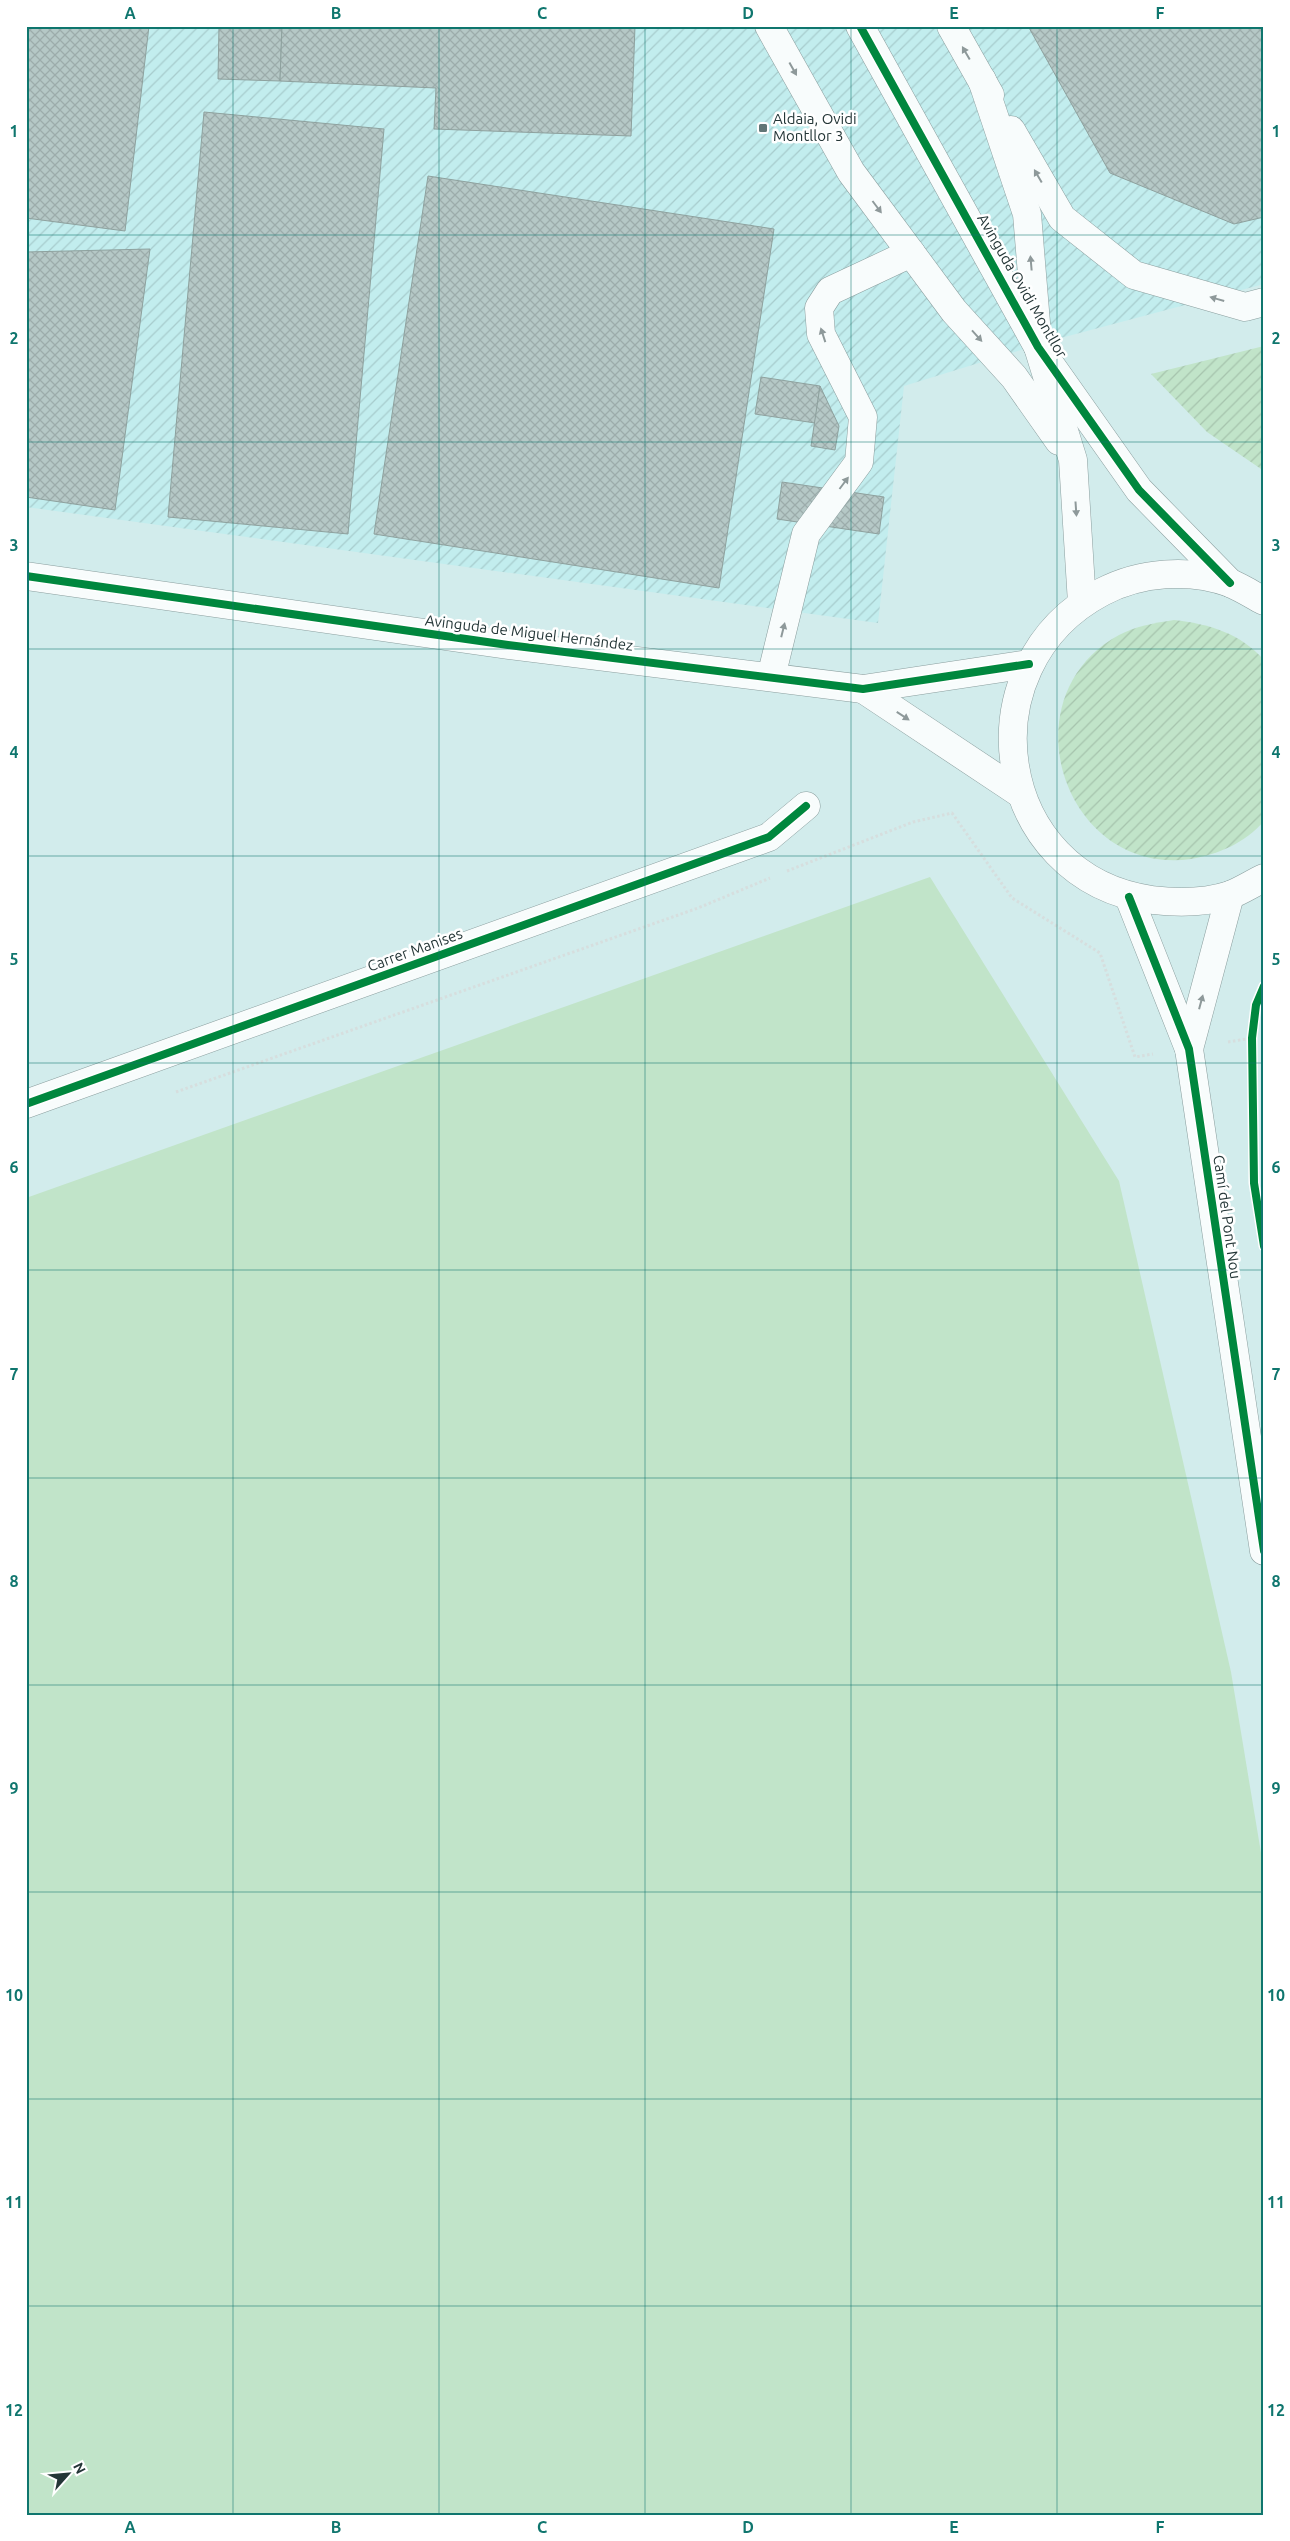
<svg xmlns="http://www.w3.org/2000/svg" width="1290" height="2541" font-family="Ubuntu,sans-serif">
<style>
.industrial{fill:url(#industrial-furrows)}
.green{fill:#c1e4c9}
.garden{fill:url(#garden-furrows)}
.building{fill:url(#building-cross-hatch);stroke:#8ea19e}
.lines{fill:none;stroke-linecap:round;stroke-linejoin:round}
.minor-casing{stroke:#8a9e9e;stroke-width:29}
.path{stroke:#d6dede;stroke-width:3;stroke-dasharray:2.5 2.5;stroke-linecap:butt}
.minor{stroke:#f8fcfc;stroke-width:28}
.cycleway-casing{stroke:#fff;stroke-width:11}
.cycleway{stroke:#00873e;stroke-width:8}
.oneway{fill:#8e999a}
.grid{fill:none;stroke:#0f766e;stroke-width:1;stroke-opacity:0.55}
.poi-dot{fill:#617676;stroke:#fff;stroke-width:2}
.labels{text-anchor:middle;stroke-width:5;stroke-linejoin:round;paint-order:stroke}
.poi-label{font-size:15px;fill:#243637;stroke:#fff;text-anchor:start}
.street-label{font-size:15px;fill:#243637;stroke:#fff}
.neatline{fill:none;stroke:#0f766e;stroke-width:2}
.grid-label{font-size:16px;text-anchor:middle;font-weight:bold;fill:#0f766e}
</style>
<defs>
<pattern id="industrial-furrows" width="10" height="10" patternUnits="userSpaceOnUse" patternTransform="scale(1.25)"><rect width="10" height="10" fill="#c2edee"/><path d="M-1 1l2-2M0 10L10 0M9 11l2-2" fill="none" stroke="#a7cccd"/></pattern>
<pattern id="garden-furrows" width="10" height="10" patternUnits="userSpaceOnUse" patternTransform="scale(1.25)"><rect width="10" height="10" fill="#c1e4c9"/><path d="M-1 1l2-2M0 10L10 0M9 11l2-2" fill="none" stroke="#a6c4ad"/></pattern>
<pattern id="building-cross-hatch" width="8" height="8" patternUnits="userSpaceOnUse" patternTransform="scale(1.25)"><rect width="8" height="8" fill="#b5c8c6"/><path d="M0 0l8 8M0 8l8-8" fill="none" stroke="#9cacab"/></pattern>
</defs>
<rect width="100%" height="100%" fill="#d2ecec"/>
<polygon class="industrial" points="26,26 1264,26 1264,284 1057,339 904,386 878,623 26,507"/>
<polygon class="green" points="930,877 1119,1181 1231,1672 1264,1871 1264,2515 26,2515 26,1198"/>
<g class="garden">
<polygon points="1264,346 1264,471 1207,432 1151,374"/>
<path d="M 1174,620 C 1209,624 1240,633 1264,660 L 1264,821 C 1245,843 1219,854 1191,859 C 1064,877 1005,697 1119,635 C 1136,626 1155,623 1174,620 Z"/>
</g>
<g class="building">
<polygon points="26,26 149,26 125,231 26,218"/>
<polygon points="219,26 282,26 280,81 218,79"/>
<polygon points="282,26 635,26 631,136 434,129 436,88 280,81"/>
<polygon points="1028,26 1264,26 1264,217 1234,224 1110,173"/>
<polygon points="204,112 384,129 348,534 168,517"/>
<polygon points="428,176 774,229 719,588 374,534"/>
<polygon points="150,249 115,510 26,497 26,252"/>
<polygon points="761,377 820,386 815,423 755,414"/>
<polygon points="820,386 839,426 835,450 811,446"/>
<polygon points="782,482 884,497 879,534 777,519"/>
</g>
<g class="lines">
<g class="minor-casing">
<g id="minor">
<polyline points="769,26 851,172 954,311 1014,377 1059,441"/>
<polyline points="860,26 1038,347 1139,490 1230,583"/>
<polyline points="951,26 990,95"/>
<polyline points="982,80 1027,214 1038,347 1073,460 1082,603"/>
<polyline points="1011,130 1062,218 1134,275 1245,307 1264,302"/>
<polyline points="26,576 508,645 863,689 1029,664"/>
<path d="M 1264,601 C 1253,595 1242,588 1230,583 C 1190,568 1140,572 1102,592 C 962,666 993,878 1152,900 C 1177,903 1205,903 1230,895 C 1241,891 1253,883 1264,878"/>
<polyline points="771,677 806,534 859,462 863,417 821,334 819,308 830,291 911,253"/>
<polyline points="863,689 1021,794"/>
<polyline points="1129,897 1189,1049 1264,1551"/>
<polyline points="1189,1049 1230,895"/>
<polyline points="26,1104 769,837 806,806"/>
</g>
</g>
<g class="path">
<polyline points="787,871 913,822 952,813 1012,898 1100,953 1135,1057 1153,1054"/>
<polyline points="1228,1042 1252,1038"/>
<polyline points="176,1092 698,908 770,878"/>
</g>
<use href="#minor" class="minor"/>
<g class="cycleway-casing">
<g id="cycleway">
<polyline points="860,26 1038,347 1139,490 1230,583"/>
<polyline points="26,576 508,645 863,689 1029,664"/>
<polyline points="1129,897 1189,1049 1264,1551"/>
<polyline points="1264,986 1256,1005 1252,1038 1254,1183 1264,1246"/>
<polyline points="26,1104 769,837 806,806"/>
</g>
</g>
<use href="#cycleway" class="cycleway"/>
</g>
<defs><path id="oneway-solid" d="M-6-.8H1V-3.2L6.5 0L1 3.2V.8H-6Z" transform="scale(1.25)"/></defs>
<g class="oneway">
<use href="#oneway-solid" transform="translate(966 53) rotate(-120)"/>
<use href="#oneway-solid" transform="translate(793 69) rotate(61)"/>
<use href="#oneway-solid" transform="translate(1038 176) rotate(-120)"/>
<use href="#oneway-solid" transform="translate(877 207) rotate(53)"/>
<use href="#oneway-solid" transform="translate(1031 263) rotate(-95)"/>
<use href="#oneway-solid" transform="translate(1217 299) rotate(-164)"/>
<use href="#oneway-solid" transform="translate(823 335) rotate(-108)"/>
<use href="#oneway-solid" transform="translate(977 336) rotate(48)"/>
<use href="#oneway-solid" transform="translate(844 483) rotate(-53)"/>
<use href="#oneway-solid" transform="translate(1076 509) rotate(86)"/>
<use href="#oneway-solid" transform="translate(783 630) rotate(-76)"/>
<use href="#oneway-solid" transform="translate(903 716) rotate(33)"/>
<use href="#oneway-solid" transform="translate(1201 1002) rotate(-75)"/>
</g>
<path class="grid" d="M 233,26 L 233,2515M 439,26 L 439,2515M 645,26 L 645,2515M 851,26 L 851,2515M 1057,26 L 1057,2515M 26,235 L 1264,235M 26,442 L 1264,442M 26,649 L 1264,649M 26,856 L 1264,856M 26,1063 L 1264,1063M 26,1270 L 1264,1270M 26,1478 L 1264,1478M 26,1685 L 1264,1685M 26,1892 L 1264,1892M 26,2099 L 1264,2099M 26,2306 L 1264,2306"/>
<rect class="poi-dot" x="758" y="123" width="10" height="10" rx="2.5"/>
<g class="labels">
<g class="poi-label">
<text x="773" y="124">Aldaia, Ovidi<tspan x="773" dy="17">Montllor 3</tspan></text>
</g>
<g class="street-label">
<text transform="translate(1022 286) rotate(60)" y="5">Avinguda Ovidi Montllor</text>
<text transform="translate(529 633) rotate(7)" y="5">Avinguda de Miguel Hernández</text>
<text transform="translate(415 950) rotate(-20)" y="5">Carrer Manises</text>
<text transform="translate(1227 1217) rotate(82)" y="5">Camí del Pont Nou</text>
</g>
</g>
<rect width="1290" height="2541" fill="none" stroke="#ffffff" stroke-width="55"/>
<g transform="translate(68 2474) rotate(63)" stroke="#ffffff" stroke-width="4" paint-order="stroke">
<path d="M0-4L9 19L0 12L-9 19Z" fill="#243637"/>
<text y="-8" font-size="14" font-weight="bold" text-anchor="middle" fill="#243637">N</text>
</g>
<rect x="28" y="28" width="1234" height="2486" class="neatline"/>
<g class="grid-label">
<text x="130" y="19">A</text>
<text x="336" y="19">B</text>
<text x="542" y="19">C</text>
<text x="748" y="19">D</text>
<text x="954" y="19">E</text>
<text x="1160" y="19">F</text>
<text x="14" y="137">1</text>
<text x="1276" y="137">1</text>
<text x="14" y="344">2</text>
<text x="1276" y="344">2</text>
<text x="14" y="551">3</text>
<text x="1276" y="551">3</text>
<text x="14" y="758">4</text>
<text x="1276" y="758">4</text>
<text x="14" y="965">5</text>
<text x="1276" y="965">5</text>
<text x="14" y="1173">6</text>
<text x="1276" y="1173">6</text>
<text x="14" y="1380">7</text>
<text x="1276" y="1380">7</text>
<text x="14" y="1587">8</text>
<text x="1276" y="1587">8</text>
<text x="14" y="1794">9</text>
<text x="1276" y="1794">9</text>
<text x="14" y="2001">10</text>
<text x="1276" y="2001">10</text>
<text x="14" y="2208">11</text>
<text x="1276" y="2208">11</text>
<text x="14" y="2416">12</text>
<text x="1276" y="2416">12</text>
<text x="130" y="2533">A</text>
<text x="336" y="2533">B</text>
<text x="542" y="2533">C</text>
<text x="748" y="2533">D</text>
<text x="954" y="2533">E</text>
<text x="1160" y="2533">F</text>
</g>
</svg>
